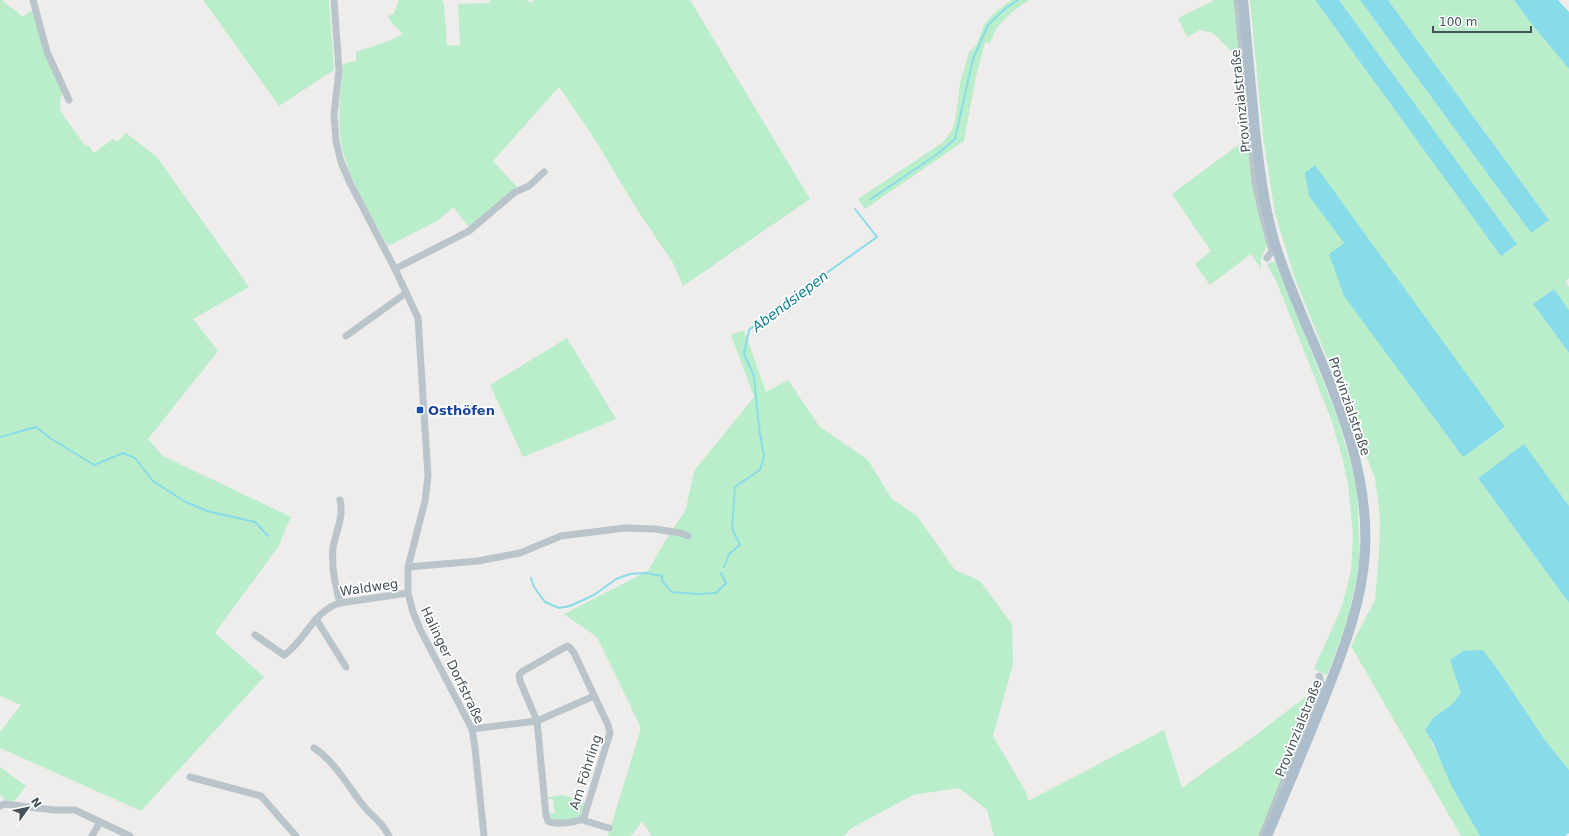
<svg xmlns="http://www.w3.org/2000/svg" width="1569" height="836" font-family="'DejaVu Sans',sans-serif">
<style>
.green{fill:#baedca;fill-rule:evenodd}
.water{fill:#88dce9}
.lines{fill:none;stroke-linecap:round;stroke-linejoin:round}
.stream{stroke:#88dce9;stroke-width:2}
.street{stroke:#bac5cb;stroke-width:7}
.primary{stroke:#acbecb;stroke-width:10}
.transit-dot{fill:#1a4fb4;stroke:#fff;stroke-width:1.5}
.labels{text-anchor:middle;stroke-width:3.5;stroke-linejoin:round;paint-order:stroke}
.street-label{font-size:13px;fill:#455158;stroke:#fff}
.transit-label{font-size:13px;font-weight:bold;fill:#164399;stroke:#fff;text-anchor:start}
.water-label{font-size:14px;font-style:italic;fill:#108193;stroke:#fff}
</style>
<rect width="100%" height="100%" fill="#efecec"/>
<g class="green">
<path d="M 0,0 L 2,0 C 8,7 16,9 22,17 L 34,9 L 51,68 L 62,93 L 60,102 L 61,108 L 59,109 L 86,147 L 88,145 L 94,153 L 113,139 L 117,142 L 126,133 L 157,157 L 249,287 L 193,319 L 218,351 L 148,439 L 163,456 L 291,517 L 278,547 L 215,633 L 264,677 L 141,811 L 0,748 L 0,732 L 21,705 L 0,696 Z"/>
<polygon points="203,0 329,0 334,70 279,106"/>
<path d="M 402,0 L 442,0 L 444,5 L 447,45 L 460,46 L 458,4 L 490,3 L 490,0 L 525,0 L 533,3 L 534,0 L 690,0 L 810,199 L 683,286 L 673,263 L 638,211 L 592,135 L 559,87 L 493,161 L 517,187 L 469,227 L 453,207 L 439,220 L 388,246 C 371,214 346,177 341,141 C 337,115 341,89 343,64 L 356,61 L 356,52 L 389,41 L 403,34 L 391,22 L 388,16 L 394,14 L 398,1 Z"/>
<polygon points="1011,0 1029,0 1012,12 997,27 990,43 985,42 975,81 964,141 865,209 858,199 942,143 951,132 955,122 960,83 969,52 976,46 984,25 993,14"/>
<polygon points="1215,0 1237,0 1269,242 1261,259 1261,269 1251,254 1210,285 1195,264 1211,251 1172,194 1245,140 1235,55 1213,33 1200,30 1187,37 1178,18"/>
<path d="M 1250,0 L 1315,0 L 1501,255 L 1517,244 L 1339,0 L 1360,0 L 1531,233 L 1549,220 L 1388,0 L 1514,0 L 1530,22 L 1569,69 L 1569,278 L 1565,282 L 1569,287 L 1569,310 L 1554,289 L 1533,304 L 1569,353 L 1569,506 L 1524,445 L 1478,478 L 1569,603 L 1569,770 L 1545,740 L 1505,680 L 1451,661 L 1461,693 L 1452,704 L 1433,718 L 1425,730 L 1480,836 L 1461,836 L 1351,646 L 1375,600 L 1379,553 L 1380,517 L 1375,478 L 1294,276 L 1275,213 L 1263,136 ZM 1344,243 L 1505,428 L 1463,456 L 1329,254 Z"/>
<polygon points="1275,261 1337,416 1354,475 1357,492 1360,555 1356,581 1347,622 1327,675 1314,669 1342,606 1351,571 1353,534 1348,484 1342,456 1331,419 1277,283 1267,264"/>
<polygon points="744,330 766,392 788,380 819,426 868,460 891,498 917,516 955,570 980,581 1012,624 1013,664 993,736 1026,792 1028,801 1164,730 1182,788 1253,737 1312,692 1318,696 1262,836 994,836 987,810 959,788 913,795 850,829 844,836 652,836 642,821 631,836 608,836 641,728 597,637 564,614 648,571 664,543 686,509 694,471 754,397 731,335"/>
<polygon points="567,338 616,419 523,457 490,385"/>
<polygon points="0,767 26,786 14,802 4,800 0,794"/>
<path d="M 563,795 L 586,802 L 580,816 C 573,820 558,822 551,818 L 549,813 L 555,813 L 553,799 L 548,799 L 548,797 Z"/>
</g>
<g class="water">
<polygon points="1315,0 1339,0 1517,244 1501,256"/>
<polygon points="1360,0 1388,0 1549,220 1531,233"/>
<polygon points="1514,0 1558,0 1569,12 1569,69 1530,22"/>
<polygon points="1315,165 1505,427 1463,457 1344,296 1329,254 1344,243 1309,196 1305,173"/>
<polygon points="1554,289 1569,310 1569,353 1533,304"/>
<polygon points="1524,444 1569,506 1569,603 1478,478"/>
<polygon points="1483,650 1505,680 1545,740 1569,770 1569,833 1565,836 1480,836 1451,785 1434,745 1425,730 1433,718 1452,704 1461,693 1450,660 1463,651"/>
</g>
<g class="lines">
<g class="stream">
<polyline points="871,199 936,155 955,139 973,59 988,25 1006,8 1018,0"/>
<polyline points="0,437 36,427 50,438 94,465 123,453 135,458 153,481 184,501 207,511 255,522 268,536"/>
<polyline points="724,567 729,554 740,545 732,528 735,487 760,470 764,456 759,428 754,376 744,354 749,330 769,314 877,237 855,209"/>
<polyline points="531,578 534,587 545,602 559,608 570,606 594,595 616,579 630,574 646,573 662,576 662,581 672,592 697,594 716,593 726,583 721,573"/>
</g>
<g class="street">
<polyline points="33,0 47,52 69,100"/>
<polyline points="334,0 339,70 334,115 336,141 341,162 350,183 395,269 418,318 428,476 425,501 408,567 408,593 413,612 420,629 472,729 475,748 484,836"/>
<polyline points="1237,0 1255,182 1262,214 1272,251 1267,258"/>
<polyline points="395,269 469,231 515,192 529,186 544,172"/>
<polyline points="346,336 406,293"/>
<polyline points="408,567 478,561 520,553 561,536 625,528 655,529 680,533 688,536"/>
<path d="M 340,603 C 335,585 331,567 333,548 C 336,531 344,517 340,500"/>
<polyline points="316,619 346,667"/>
<path d="M 255,635 L 284,655 C 306,640 313,611 340,603 L 408,593"/>
<path d="M 567,646 L 570,648 L 574,653 L 608,725 L 610,733 L 584,817 C 579,823 554,825 548,821 L 546,815 L 537,721 L 520,681 L 519,675 L 523,671 Z"/>
<polyline points="472,729 537,721 594,696"/>
<path d="M 314,748 C 337,763 349,789 367,810 C 377,820 382,823 389,836"/>
<polyline points="190,777 261,796 296,836"/>
<polyline points="0,806 4,804 54,810 75,810 130,836"/>
<polyline points="582,820 609,828"/>
<polyline points="92,836 100,822"/>
<polyline points="1262,836 1322,686 1319,676"/>
</g>
<path class="primary" d="M 1243,0 C 1247,44 1251,87 1255,131 C 1260,170 1264,209 1276,247 C 1309,348 1371,441 1365,552 C 1362,602 1344,648 1326,694 C 1307,742 1287,789 1267,836"/>
</g>
<rect class="transit-dot" x="416" y="406" width="8" height="8" rx="2"/>
<g class="labels">
<g class="street-label">
<text transform="translate(1240 101) rotate(-96)" y="5">Provinzialstraße</text>
<text transform="translate(1350 406) rotate(71)" y="5">Provinzialstraße</text>
<text transform="translate(369 587) rotate(-8)" y="5">Waldweg</text>
<text transform="translate(453 665) rotate(64)" y="5">Halinger Dorfstraße</text>
<text transform="translate(1298 728) rotate(-68)" y="5">Provinzialstraße</text>
<text transform="translate(585 772) rotate(-72)" y="5">Am Föhrling</text>
</g>
<g class="transit-label">
<text x="428" y="415">Osthöfen</text>
</g>
<g class="water-label">
<text transform="translate(790 301) rotate(-37)" y="5">Abendsiepen</text>
</g>
</g>
<g transform="translate(28 808) rotate(57)" stroke="#ffffff" stroke-width="3" paint-order="stroke">
<path d="M0-3L7 15L0 10L-7 15Z" fill="#455158"/>
<text y="-6" font-size="11" font-weight="bold" text-anchor="middle" fill="#455158">N</text>
</g>
<path d="M1433 26v6h98v-6" fill="none" stroke="#455158" stroke-width="2"/>
<text x="1439" y="26" font-size="12" fill="#455158" stroke="#ffffff" stroke-width="3" paint-order="stroke">100 m</text>
</svg>
